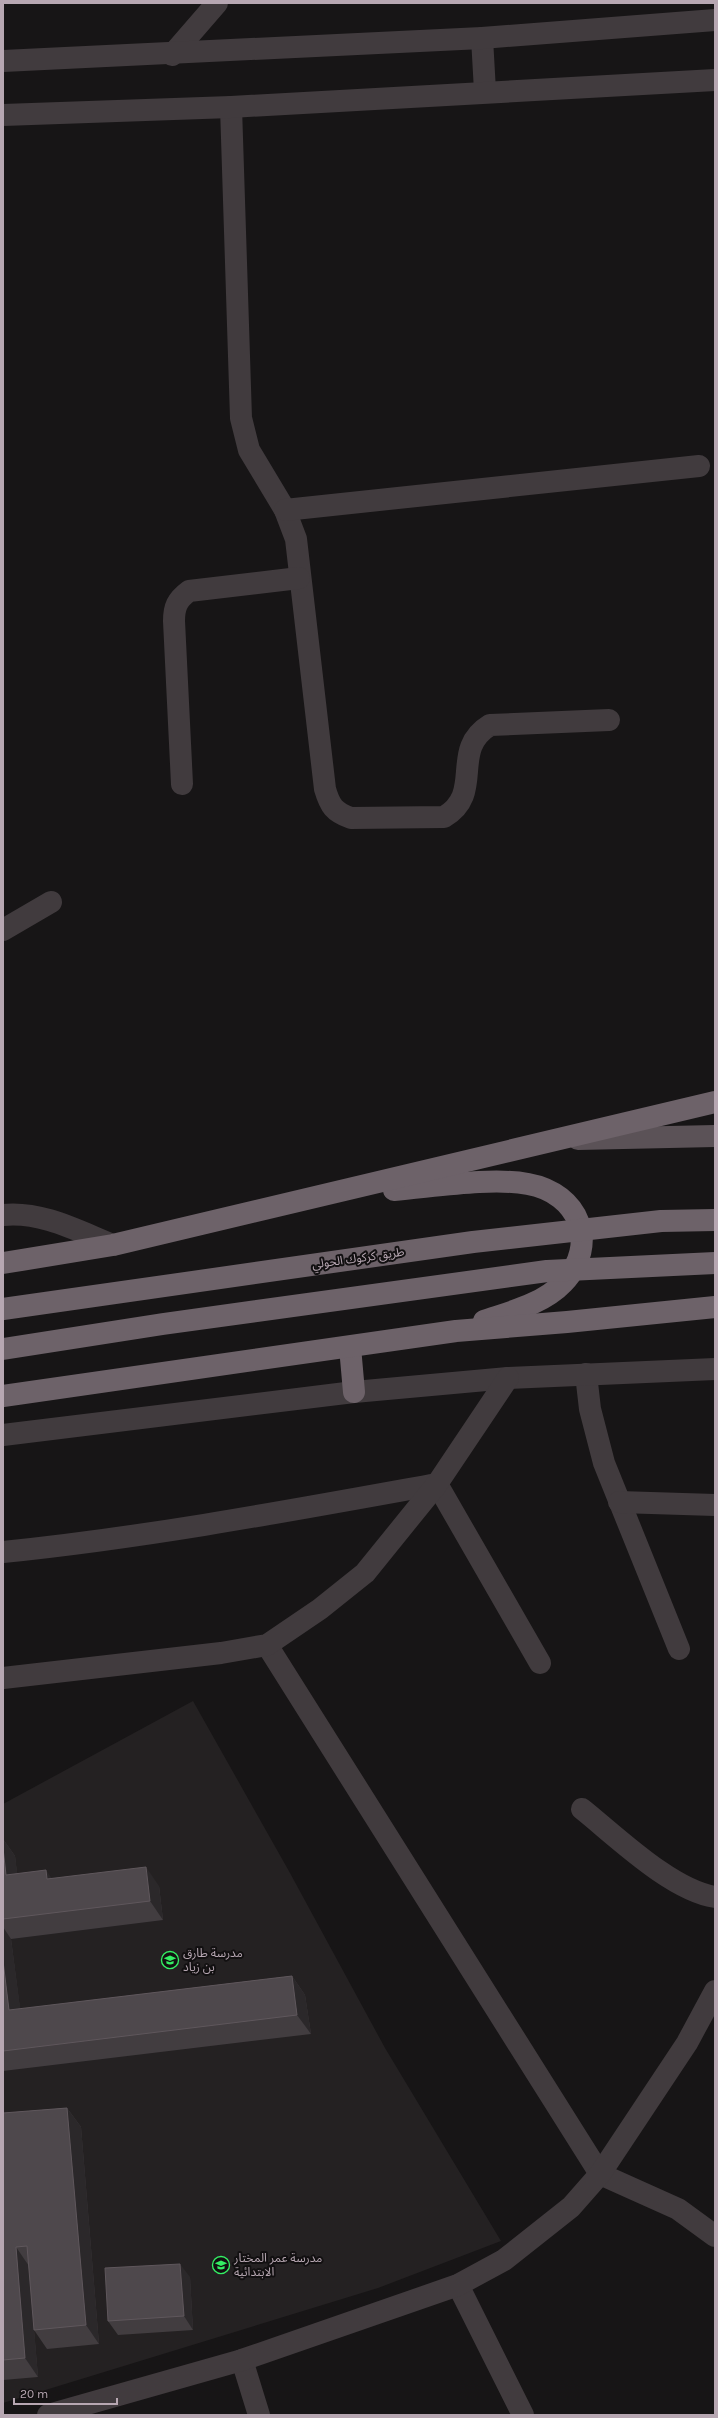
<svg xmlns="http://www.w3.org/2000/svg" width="718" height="2418" font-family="Karla,'Noto Sans Arabic',sans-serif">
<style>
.built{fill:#242122}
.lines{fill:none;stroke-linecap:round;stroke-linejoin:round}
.minor{stroke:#413b3e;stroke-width:22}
.major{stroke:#5b5257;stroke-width:22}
.highway{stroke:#6d6269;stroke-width:22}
.highway-bridge{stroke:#6d6269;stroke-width:22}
.wall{fill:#423d40}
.shaded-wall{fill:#2b282a}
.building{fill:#4e484c;stroke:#5f575c}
.labels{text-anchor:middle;stroke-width:4;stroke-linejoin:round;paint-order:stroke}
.street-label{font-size:12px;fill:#b7a7b2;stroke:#121011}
.poi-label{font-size:12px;fill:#b7a7b2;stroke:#121011;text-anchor:start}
</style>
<rect width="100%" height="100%" fill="#171516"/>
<polygon class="built" points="193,1701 290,1873 385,2048 501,2241 378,2288 3,2403 3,1804"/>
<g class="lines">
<g class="minor">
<polyline points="482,38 485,91"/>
<polyline points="172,55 217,3"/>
<polyline points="3,61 482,38 715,20"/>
<path d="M 231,107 L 241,418 L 249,450 L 285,510 L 296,539 L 325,789 C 330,806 334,812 351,818 L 444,817 C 485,793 449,750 490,725 L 609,720"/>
<polyline points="3,115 231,107 715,80"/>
<polyline points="285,510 699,466"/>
<path d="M 182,784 L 174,621 C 174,607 177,600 189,591 L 299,578"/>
<polyline points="3,930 51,902"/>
<path d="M 3,1215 C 42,1211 78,1231 113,1245"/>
<polyline points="586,1374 590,1409 604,1463 679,1649"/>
<polyline points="3,1435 354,1392 508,1378 715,1369"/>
<polyline points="619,1502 715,1505"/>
<path d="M 3,1552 C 149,1537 293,1510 437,1484 L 540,1663"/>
<polyline points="267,1645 600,2174 678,2209 715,2236"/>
<polyline points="3,1678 221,1653 267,1645 320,1609 365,1573 437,1484 508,1378"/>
<path d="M 582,1809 C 617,1837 671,1890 715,1897"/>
<polyline points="458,2285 523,2415"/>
<polyline points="242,2360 259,2415"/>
<polyline points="48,2415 242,2360 458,2285 504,2260 571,2207 600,2174 687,2043 715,1991"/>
</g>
<polyline class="major" points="578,1139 715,1136"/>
<g class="highway">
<path d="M 394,1190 C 432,1187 491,1177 528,1184 C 579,1193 600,1244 563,1283 C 543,1304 510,1312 484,1321"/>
<polyline points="3,1263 113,1245 715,1102"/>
<polyline points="350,1347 354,1392"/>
<polyline points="3,1396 456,1331 567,1322 715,1307"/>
</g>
<g class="highway-bridge">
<polyline points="3,1309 473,1242 661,1221 715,1220"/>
<polyline points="3,1349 163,1324 547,1271 715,1263"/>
</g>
</g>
<g class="wall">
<polygon points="3,1839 15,1856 17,1874 52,1878 159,1886 163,1920 11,1939 20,2009 292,1976 305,1995 311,2034 3,2071"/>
<polygon points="67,2108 81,2127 99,2344 47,2349 34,2330 38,2377 3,2380 3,2113"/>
<polygon points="190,2277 193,2330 118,2335 108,2321"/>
</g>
<g class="shaded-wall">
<polygon points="3,1839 15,1856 20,1894 6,1875 3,1848"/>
<polygon points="146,1867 159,1886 163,1920 150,1901"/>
<polygon points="46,1870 59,1889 47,1879"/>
<polygon points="3,1927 11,1939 23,2029 9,2010 3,1961"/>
<polygon points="292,1976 305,1995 311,2034 297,2015"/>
<polygon points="67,2108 81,2127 99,2344 86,2325"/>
<polygon points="16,2247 29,2266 38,2377 25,2358"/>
<polygon points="180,2264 190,2277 193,2330 184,2316"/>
</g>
<g class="building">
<polygon points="3,1848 6,1875 46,1870 47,1879 146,1867 150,1901 3,1919"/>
<polygon points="3,1961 9,2010 292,1976 297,2015 3,2051"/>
<polygon points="67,2108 86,2325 34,2330 27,2246 16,2247 25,2358 3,2360 3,2113"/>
<polygon points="180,2264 184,2316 108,2321 105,2268"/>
</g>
<defs>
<g id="school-ring" transform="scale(0.9)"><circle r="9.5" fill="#121011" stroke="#34ef64" stroke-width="1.5"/><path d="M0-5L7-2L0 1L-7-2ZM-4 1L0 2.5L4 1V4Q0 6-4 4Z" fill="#34ef64"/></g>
</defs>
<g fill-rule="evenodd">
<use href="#school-ring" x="170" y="1960"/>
<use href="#school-ring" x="221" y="2265"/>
</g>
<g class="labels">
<g class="street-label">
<text transform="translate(358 1258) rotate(-8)" y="4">طريق كركوك الحولي</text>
</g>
<g class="poi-label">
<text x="183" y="1957">مدرسة طارق<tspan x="183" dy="14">بن زياد</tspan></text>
<text x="234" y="2262">مدرسة عمر المختار<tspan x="234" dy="14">الابتدائية</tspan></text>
</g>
</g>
<rect width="718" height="2418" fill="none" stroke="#b7a7b2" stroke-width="8"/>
<path d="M14 2398v6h103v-6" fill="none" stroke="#b7a7b2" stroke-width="2"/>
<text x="20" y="2398" font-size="12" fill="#b7a7b2" stroke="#121011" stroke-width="3" paint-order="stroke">20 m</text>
</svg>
